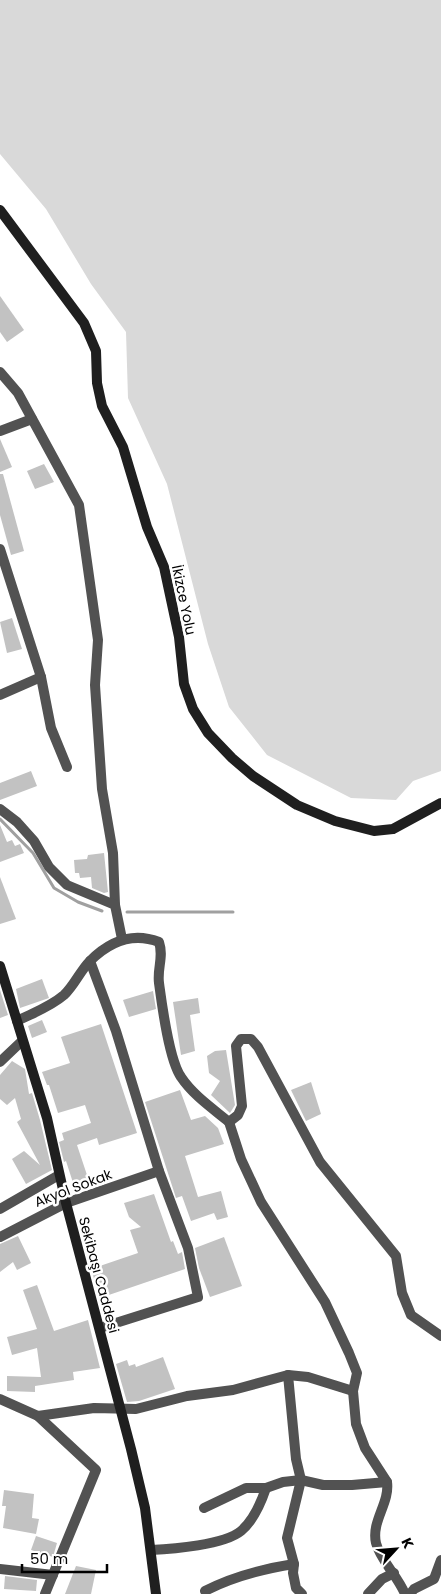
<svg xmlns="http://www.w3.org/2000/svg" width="441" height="1594" font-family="Poppins,sans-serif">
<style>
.green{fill:#d9d9d9}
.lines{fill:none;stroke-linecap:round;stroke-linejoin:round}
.stream{stroke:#a0a0a0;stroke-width:3}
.building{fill:#c2c2c2}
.street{stroke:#525252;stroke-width:10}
.secondary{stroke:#1f1f1f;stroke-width:10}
.labels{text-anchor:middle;stroke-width:5;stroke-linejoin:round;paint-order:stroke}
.street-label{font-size:14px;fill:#000;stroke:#fff}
</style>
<rect width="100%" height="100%" fill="#fff"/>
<polygon class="green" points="0,0 441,0 441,771 413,781 396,800 351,798 267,755 229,707 208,644 167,484 128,398 126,332 91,284 46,209 0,154"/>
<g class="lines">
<g class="stream">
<polyline points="0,819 33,853 54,888 78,902 102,911"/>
<polyline points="127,912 233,912"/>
</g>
</g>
<g class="building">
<polygon points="0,296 24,330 7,342 0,332"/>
<polygon points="0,439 12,467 0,472"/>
<polygon points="44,464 54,482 35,489 27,471"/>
<polygon points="0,474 3,474 24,551 11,555 0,515"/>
<polygon points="12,618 22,649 7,653 0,622"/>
<polygon points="31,771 37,786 0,800 0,783"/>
<polygon points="0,825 7,842 12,840 15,846 20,844 24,853 0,862"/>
<polygon points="104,853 108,892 104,893 92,888 91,877 80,878 79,873 75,873 74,860 87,859 88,855"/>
<polygon points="0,877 16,919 0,924"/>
<polygon points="42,979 49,998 20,1008 16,989"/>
<polygon points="0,990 8,1015 0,1018"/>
<polygon points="153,991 156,1009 129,1017 123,1000"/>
<polygon points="198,998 200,1013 190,1015 195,1051 181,1055 173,1002"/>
<polygon points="42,1020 47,1032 32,1038 28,1026"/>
<polygon points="101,1024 137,1133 99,1145 97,1138 77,1145 91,1187 76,1192 66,1161 64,1162 59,1142 64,1140 62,1133 91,1123 85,1105 58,1113 49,1085 47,1085 42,1072 70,1063 61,1037"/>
<polygon points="226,1050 235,1105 230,1113 211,1095 220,1081 209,1073 207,1056 215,1051"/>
<polygon points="12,1061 25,1069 29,1094 32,1093 40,1120 52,1170 26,1184 12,1159 24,1151 40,1165 17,1122 21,1119 15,1098 7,1105 0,1099 0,1075"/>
<polygon points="311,1082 321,1114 306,1121 291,1090"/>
<polygon points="180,1090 191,1120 205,1116 218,1128 224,1144 185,1156 198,1197 221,1191 228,1217 217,1220 214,1213 191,1221 182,1196 176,1198 145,1102"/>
<polygon points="154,1194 171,1242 173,1241 178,1254 182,1252 185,1269 100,1298 91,1269 138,1253 130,1230 141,1227 129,1217 124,1203"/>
<polygon points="18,1236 31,1263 17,1270 13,1262 0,1272 0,1244"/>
<polygon points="224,1237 242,1286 210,1297 199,1268 195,1248"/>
<polygon points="37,1285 54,1331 88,1320 100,1368 73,1372 74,1380 35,1386 35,1392 7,1391 7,1376 41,1377 37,1348 12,1355 7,1337 37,1329 23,1290"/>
<polygon points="163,1357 175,1389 139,1401 127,1402 116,1364 127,1360 129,1366 135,1364 136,1367"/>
<polygon points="4,1490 34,1494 32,1518 39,1519 36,1534 3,1528 6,1506 2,1506"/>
<polygon points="36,1536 57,1543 53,1557 31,1550"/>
<polygon points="76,1566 96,1570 91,1594 65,1594"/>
<polygon points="5,1576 37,1580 36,1591 4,1589"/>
</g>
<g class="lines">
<g class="street">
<polyline points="0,372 18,393 79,505 98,640 95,685 102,789 113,853 115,905"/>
<polyline points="0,431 32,419"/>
<polyline points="0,549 41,677 51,728 67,767"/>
<polyline points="0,695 41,677"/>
<polyline points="0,809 17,822 34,841 49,867 67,885 115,905 122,939"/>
<polyline points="90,961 116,1031 159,1171 188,1248 198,1297 100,1328"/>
<path d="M 17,1021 C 33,1013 50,1007 64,995 C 74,986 80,971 90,961 C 110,941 133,932 159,942 C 164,957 157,968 159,983 C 162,1005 169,1060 181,1077 C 193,1095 212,1108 229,1122 L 238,1115 L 242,1106 L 236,1046 L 241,1039 L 251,1039 L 258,1047 L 320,1162 L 396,1256 L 402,1293 L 411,1315 L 441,1336"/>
<polyline points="0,1062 22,1041"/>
<path d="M 229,1122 L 241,1159 L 261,1202 L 325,1302 L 349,1353 L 357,1373 L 353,1391 L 356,1424 L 365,1448 L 387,1482 C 390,1503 371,1521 376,1543 C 380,1560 398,1576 405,1594"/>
<polyline points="0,1209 59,1175"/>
<polyline points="0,1237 66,1203 159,1171"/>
<polyline points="288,1375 296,1459 301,1480 287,1538 294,1564 293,1573 296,1588 302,1594"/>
<polyline points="0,1399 38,1416 96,1470 45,1594"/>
<polyline points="38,1416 94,1408 136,1409 187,1396 233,1390 288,1375 308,1377 353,1391"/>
<polyline points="204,1508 246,1488 266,1488 283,1482 301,1480 323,1485 352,1485 387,1482"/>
<path d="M 151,1550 C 173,1549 224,1545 241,1531 C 254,1520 261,1503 266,1488"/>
<polyline points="0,1569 53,1575"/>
<path d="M 205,1591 C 234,1576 262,1569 294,1564"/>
<polyline points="368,1594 382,1579 394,1573"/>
<polyline points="410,1594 414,1589 434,1579 441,1560"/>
</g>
<g class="secondary">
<polyline points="0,210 84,323 96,351 97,383 102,406 123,447 147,527 164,567 179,637 184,684 193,709 208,733 232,758 253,776 297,805 335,821 374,831 393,829 441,803"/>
<polyline points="0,966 47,1118 66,1203 131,1449 145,1508 156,1594"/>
</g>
</g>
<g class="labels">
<g class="street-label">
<text transform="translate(184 600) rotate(78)" y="5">İkizce Yolu</text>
<text transform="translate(73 1188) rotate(-21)" y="5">Akyol Sokak</text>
<text transform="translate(99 1275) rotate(75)" y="5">Sekibaşı Caddesi</text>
</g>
</g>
<g transform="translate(396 1549) rotate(64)" stroke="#ffffff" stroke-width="4" paint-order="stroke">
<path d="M0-4L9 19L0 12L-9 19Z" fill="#000000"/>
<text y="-8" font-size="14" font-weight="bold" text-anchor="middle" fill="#000000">K</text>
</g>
<path d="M22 1564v8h85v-8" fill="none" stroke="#000000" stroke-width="2.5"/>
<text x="30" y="1564" font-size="15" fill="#000000" stroke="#ffffff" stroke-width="4" paint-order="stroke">50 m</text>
</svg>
